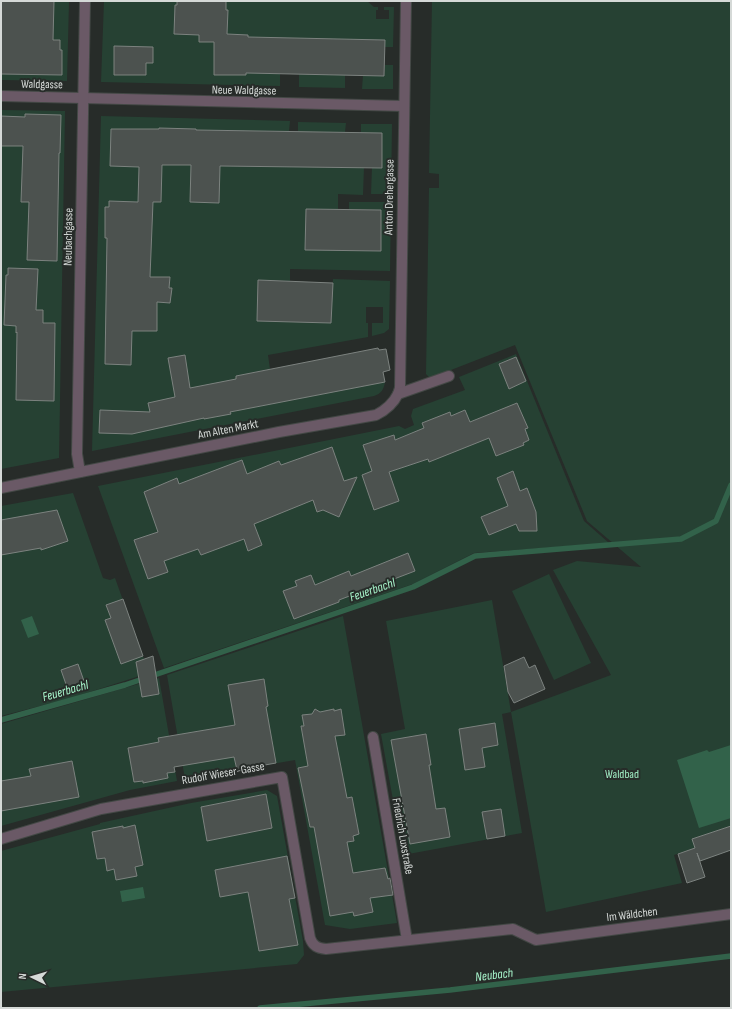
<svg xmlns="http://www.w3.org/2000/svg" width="732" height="1009" font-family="'Sofia Sans Condensed',sans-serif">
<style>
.green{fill:#264133}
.water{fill:#32624a}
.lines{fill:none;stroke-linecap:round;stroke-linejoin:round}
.stream{stroke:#32624a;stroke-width:5.5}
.building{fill:#4c524f;stroke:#7c827f}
.minor-casing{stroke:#434845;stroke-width:12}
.minor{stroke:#6a5966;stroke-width:10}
.labels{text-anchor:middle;stroke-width:4;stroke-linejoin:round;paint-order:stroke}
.street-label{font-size:12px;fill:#d5d9d7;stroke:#272c29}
.park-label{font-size:12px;fill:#a0edc4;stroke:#272c29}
.water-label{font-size:13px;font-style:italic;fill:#a9f7cd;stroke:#272c29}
</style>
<rect width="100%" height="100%" fill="#272c29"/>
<g class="green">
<polygon points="1,1 69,1 67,81 1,80"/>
<polygon points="104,1 367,1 374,7 378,7 378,10 376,10 376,19 389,19 389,10 384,10 384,7 394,7 393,47 385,47 385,40 262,73 280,74 280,86 101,82"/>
<polygon points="432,1 731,1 731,850 700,861 695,848 674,855 682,883 546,912 511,712 502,714 522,833 403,855 381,734 405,729 386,621 492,600 511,712 611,675 553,570 577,561 641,567 587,521 515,345 433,377 429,377 426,374 429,188 439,188 439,174 429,173"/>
<polygon points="385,65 393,65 393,89 362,89 363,75 384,76"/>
<polygon points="299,74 345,75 345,88 299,87"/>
<polygon points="1,110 65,111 59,458 1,469"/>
<path d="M 101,116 L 290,121 L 289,131 L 261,131 L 364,167 L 363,195 L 338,194 L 338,209 L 306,209 L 305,249 L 381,251 L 381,210 L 349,209 L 349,202 L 391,202 L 390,271 L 290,269 L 290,281 L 258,280 L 257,320 L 331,322 L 333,279 L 390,281 L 389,329 L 384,333 L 372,336 L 372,323 L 383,323 L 383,307 L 366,307 L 366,323 L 368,323 L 368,337 L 268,355 L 270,369 L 250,373 L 385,382 C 384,389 381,394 374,396 L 92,451 Z"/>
<polygon points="298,122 346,123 345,132 298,132"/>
<polygon points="361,124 392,124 391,194 371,194 372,167 382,167 382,133 361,133"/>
<polygon points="516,354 584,521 609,543 474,553 413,584 164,668 98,486 399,426 405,429 414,425 411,416 413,409 465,390 459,377"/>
<polygon points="73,493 103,578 110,580 115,578 149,673 71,698 1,716 1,506"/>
<polygon points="549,574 591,663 554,680 512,591"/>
<polygon points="343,616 397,923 350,929 325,925 295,760 185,779 167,675"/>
<polygon points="159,678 177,781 130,790 1,826 1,724"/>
<polygon points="267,790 277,796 303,941 304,955 297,964 1,992 1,851 100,824 100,823 191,803"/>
</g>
<g class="water">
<polygon points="32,616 39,634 28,638 21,620"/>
<polygon points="731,745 731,818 699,828 677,760 707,750 709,752"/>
<polygon points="143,887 145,898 122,902 120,891"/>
</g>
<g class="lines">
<g class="stream">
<polyline points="1,720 125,685 413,587 475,556 681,539 716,521 731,485"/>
<polyline points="260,1008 450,990 731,956"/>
</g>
</g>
<g class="building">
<polygon points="1,1 54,1 53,40 60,40 60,50 62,50 62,75 1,74"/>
<polygon points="177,1 226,1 226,10 228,10 227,34 248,35 248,37 385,40 384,76 246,73 246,75 214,75 214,42 199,42 199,35 174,34 175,5 177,5"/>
<polygon points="114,46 153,47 153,63 146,63 146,75 114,75"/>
<polygon points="25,114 61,115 60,153 59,153 57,261 27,260 29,202 21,202 23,146 1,146 1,116 25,117"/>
<polygon points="159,128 196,129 196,130 382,133 382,168 220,166 219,203 190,202 191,165 162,165 161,202 153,202 150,277 170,277 169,288 172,288 170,303 157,302 157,331 132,331 131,365 105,364 107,238 105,238 105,207 109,207 109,201 138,202 139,167 110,166 111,129 159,129"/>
<polygon points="306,209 381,210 381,251 305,250"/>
<polygon points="8,268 38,269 36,310 43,310 43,323 55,323 54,401 16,400 17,332 16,333 16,326 4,325 6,275 8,275"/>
<polygon points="258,280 333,283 331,323 257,321"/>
<polygon points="378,348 379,350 386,349 390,370 383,372 385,382 230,412 231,414 204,419 204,418 132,434 99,433 100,410 150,412 148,403 175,397 168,358 185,355 190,388 236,379 236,376"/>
<polygon points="516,357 526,381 509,389 499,364"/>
<polygon points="517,403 528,428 525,429 529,440 523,443 524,445 496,456 489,438 429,462 428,459 389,472 399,501 374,510 362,475 372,471 363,445 394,435 395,440 424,428 422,423 450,412 451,416 465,410 470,422"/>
<polygon points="332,447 344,481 357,477 339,517 323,510 317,512 313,500 254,524 262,545 248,551 244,539 201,555 198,549 164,561 168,572 148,579 134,540 158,532 144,492 177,478 179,484 242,460 247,474 279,461 281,465"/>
<polygon points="513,471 520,491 527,488 536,512 537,531 519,531 516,524 489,535 481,517 508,506 497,478"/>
<polygon points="57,510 68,541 41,550 41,548 1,555 1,520"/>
<polygon points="408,553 415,571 339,600 339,602 294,619 283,591 297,586 295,581 311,575 315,585 349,571 351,576"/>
<polygon points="123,599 143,656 121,664 105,620 111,618 106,605"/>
<polygon points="153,656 159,694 142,697 136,662"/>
<polygon points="524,657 529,668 535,665 545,689 514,703 508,692 504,666"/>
<polygon points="78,664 85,684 68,690 61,670"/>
<polygon points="264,679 268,706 266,707 276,763 237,770 234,757 174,767 175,772 167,773 168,778 143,783 143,781 134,782 128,748 159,742 158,738 235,725 228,685"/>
<polygon points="315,709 320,712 334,709 334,711 341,709 345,735 335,736 347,798 352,797 359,834 353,836 354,841 347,842 353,873 385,868 388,879 390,878 393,895 370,898 373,912 354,916 353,912 330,916 314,827 310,827 298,768 308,766 301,726 304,726 302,715 312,714"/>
<polygon points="495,723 498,745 482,748 485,767 465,770 459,729"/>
<polygon points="426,734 431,765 429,765 436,809 445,808 450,837 410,844 391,740"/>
<polygon points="72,761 79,797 1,811 1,781 31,776 29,769"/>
<polygon points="266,794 272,828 207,841 201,807"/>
<polygon points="501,809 505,836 487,839 482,812"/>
<polygon points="135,825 143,865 135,867 137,876 116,880 114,869 107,871 105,858 97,859 92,832 123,826 123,828"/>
<polygon points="731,826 731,850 700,861 697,853 705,877 687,883 678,854 695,848 692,839"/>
<polygon points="287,856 295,898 289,899 298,945 259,951 248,892 220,897 215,870"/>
</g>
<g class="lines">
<g class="minor-casing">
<g id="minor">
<polyline points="1,96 404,106"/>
<polyline points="398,394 400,388 406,1"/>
<polyline points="80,472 77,454 85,1"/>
<path d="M 1,488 L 279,432 L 376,415 C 386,410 393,404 398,394 L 449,376"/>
<polyline points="373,737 407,940"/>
<path d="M 1,839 L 101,809 L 282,777 L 310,938 C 313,946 317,948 326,949 L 513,929 L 536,940 L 731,914"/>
</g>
</g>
<use href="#minor" class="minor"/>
</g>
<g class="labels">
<g class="street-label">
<text transform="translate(42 84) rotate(1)" y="4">Waldgasse</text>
<text transform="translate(244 90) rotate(1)" y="4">Neue Waldgasse</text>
<text transform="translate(389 197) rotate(-89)" y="4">Anton Drehergasse</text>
<text transform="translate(68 237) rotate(-89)" y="4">Neubachgasse</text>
<text transform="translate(228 429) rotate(-11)" y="4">Am Alten Markt</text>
<text transform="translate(223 773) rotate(-10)" y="4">Rudolf Wieser-Gasse</text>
<text transform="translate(403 836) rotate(80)" y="4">Friedrich Luxstraße</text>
<text transform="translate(632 914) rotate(-7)" y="4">Im Wäldchen</text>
</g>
<g class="park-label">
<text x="622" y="778">Waldbad</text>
</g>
<g class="water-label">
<text transform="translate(372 589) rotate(-19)" y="5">Feuerbachl</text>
<text transform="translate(65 690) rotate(-16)" y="5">Feuerbachl</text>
<text transform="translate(494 974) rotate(-7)" y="5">Neubach</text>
</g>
</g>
<rect width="732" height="1009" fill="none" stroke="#d5d9d7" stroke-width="4"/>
<g transform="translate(32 977) rotate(275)" stroke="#272c29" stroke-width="3" paint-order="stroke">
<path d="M0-3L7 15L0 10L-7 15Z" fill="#d5d9d7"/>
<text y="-6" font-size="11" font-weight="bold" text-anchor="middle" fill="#d5d9d7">N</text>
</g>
</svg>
